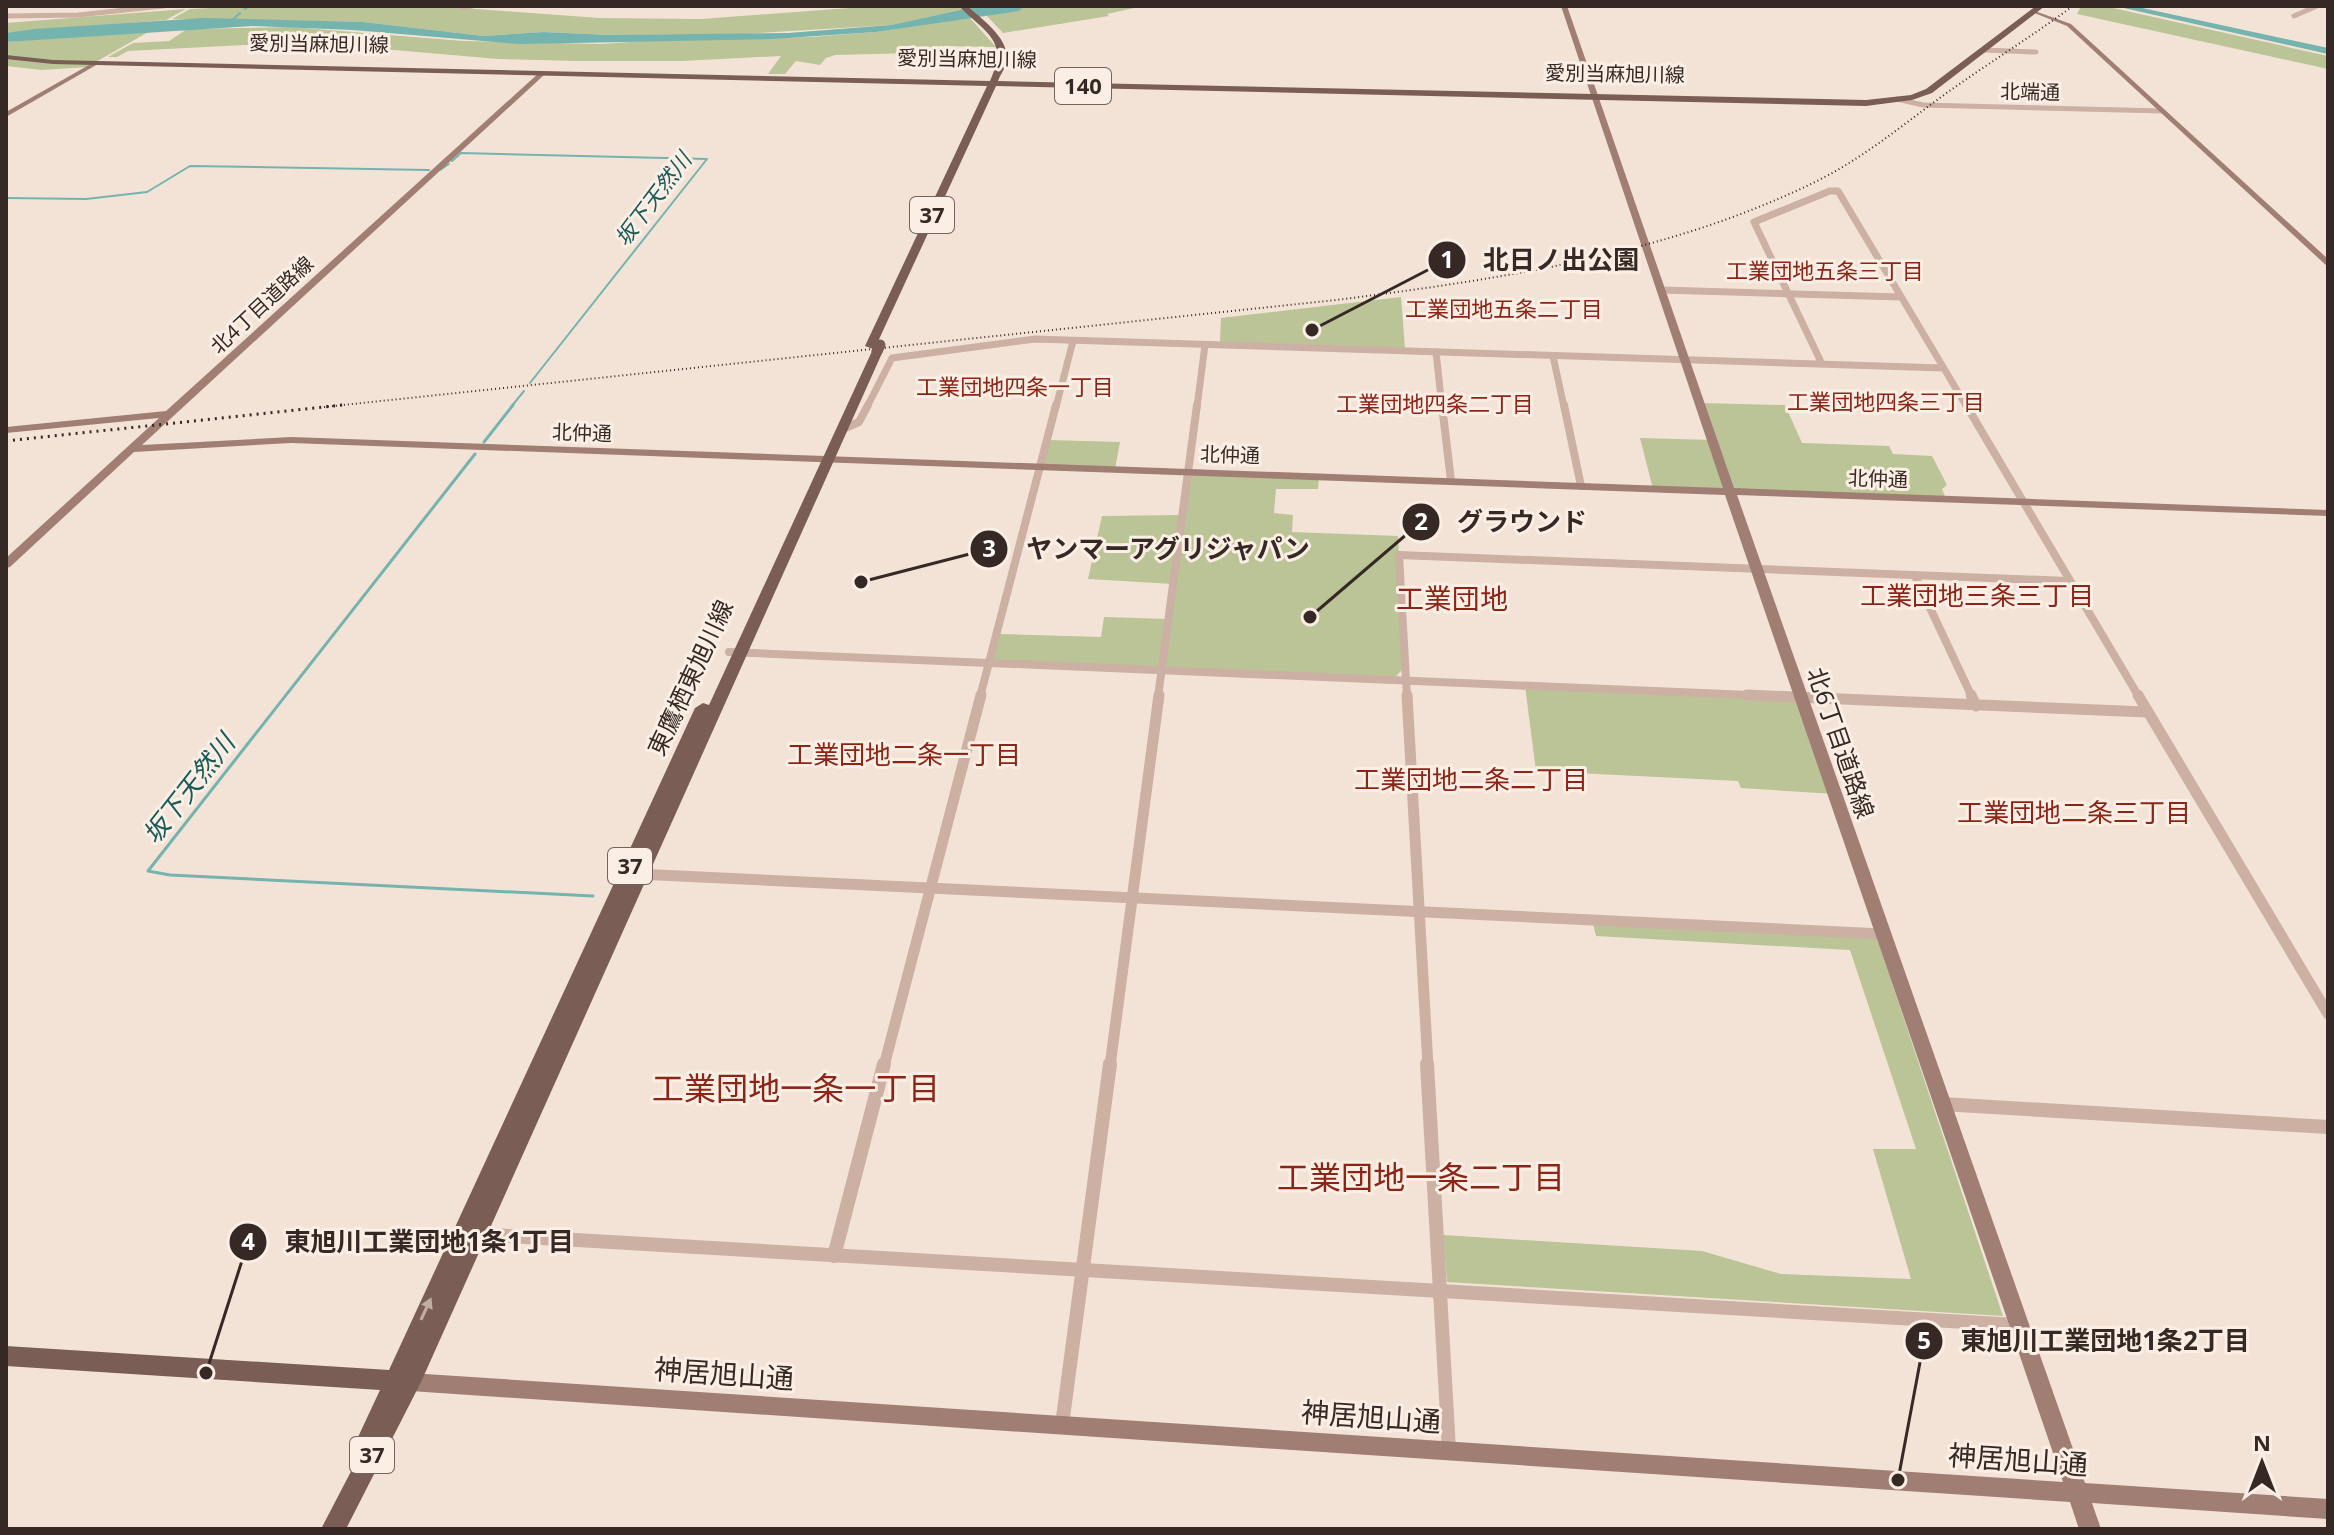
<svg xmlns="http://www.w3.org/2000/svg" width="2334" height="1535" font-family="'Noto Sans','Noto Sans JP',sans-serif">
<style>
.green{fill:#bac496}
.water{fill:#74b3ae}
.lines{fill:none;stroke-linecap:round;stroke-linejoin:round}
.stream-far1{stroke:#74b3ae;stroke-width:2}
.stream{stroke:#74b3ae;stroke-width:3}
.river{fill:#74b3ae;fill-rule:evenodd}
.street-far4{stroke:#ccb0a3;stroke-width:5}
.street-far3{stroke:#ccb0a3;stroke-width:7}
.street-far2{stroke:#ccb0a3;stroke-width:8}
.street-far1{stroke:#ccb0a3;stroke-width:11}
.street{stroke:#ccb0a3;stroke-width:14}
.secondary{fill:#a07e74;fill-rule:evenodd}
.primary{fill:#7a5d55;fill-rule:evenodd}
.rail-far1{stroke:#362925;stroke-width:2;stroke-dasharray:1 3;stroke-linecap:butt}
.rail{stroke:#362925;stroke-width:3;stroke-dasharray:2 5;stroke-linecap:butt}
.primary-bridge{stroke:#7a5d55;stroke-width:11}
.oneway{fill:#c1ada4}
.labels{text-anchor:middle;stroke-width:6;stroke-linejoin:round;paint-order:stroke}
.far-street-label{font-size:20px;fill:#362925;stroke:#fbeee4}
.shield{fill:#fbeee4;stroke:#71645e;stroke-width:2}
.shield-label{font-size:22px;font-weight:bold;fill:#362925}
.far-water-label{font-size:22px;font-style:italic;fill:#175b58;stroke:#fbeee4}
.far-neighbourhood-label{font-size:22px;fill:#8d2517;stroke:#fbeee4}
.street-label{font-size:24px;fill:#362925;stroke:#fbeee4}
.neighbourhood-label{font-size:26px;fill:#8d2517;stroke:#fbeee4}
.water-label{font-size:26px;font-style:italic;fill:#175b58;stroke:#fbeee4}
.quarter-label{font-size:28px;fill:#8d2517;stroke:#fbeee4}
.near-street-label{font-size:28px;fill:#362925;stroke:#fbeee4}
.near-neighbourhood-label{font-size:32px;fill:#8d2517;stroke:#fbeee4}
.leader{fill:none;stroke:#362925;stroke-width:3}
.callout-dot{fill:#362925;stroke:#fbeee4;stroke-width:3}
.mark-label{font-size:24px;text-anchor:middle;font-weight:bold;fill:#fff}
.callout-label{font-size:26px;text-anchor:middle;font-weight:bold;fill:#362925;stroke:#fbeee4;stroke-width:6;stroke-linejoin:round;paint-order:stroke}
</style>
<rect width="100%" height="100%" fill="#f3e3d7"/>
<g class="green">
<polygon points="254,6 435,6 599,18 701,19 876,6 963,6 966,9 891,25 743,34 610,35 543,32 484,36 363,22 172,19 190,9"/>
<polygon points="1025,6 1143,6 1107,14 1109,16 1003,33 986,15 1019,11"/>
<polygon points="2081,6 2104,6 2328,56 2328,69 2077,14"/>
<polygon points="186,9 166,20 6,33 6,23"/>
<polygon points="969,17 996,47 940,46 916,49 912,53 835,55 826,58 820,65 796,61 785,74 768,74 781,56 682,61 577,61 498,59 348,46 245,45 128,51 117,57 108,57 133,43 169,41 187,29 291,27 463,41 602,44 674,39 812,37 876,32"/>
<polygon points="150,31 87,67 42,70 6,66 6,42"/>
<polygon points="1401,297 1405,348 1220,342 1221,318"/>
<polygon points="1700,403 1785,405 1802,443 1889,446 1893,454 1932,456 1947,485 1942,489 1946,499 1653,489 1640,438 1713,440"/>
<polygon points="1048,440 1120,442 1115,469 1040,467"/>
<polygon points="1188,472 1319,477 1318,489 1276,489 1274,513 1293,515 1292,532 1398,536 1405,667 1392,680 996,663 991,657 997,634 1101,637 1104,617 1168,619 1173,584 1088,579 1102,516 1182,515"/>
<polygon points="1525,686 1800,697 1834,794 1741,788 1738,781 1536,771"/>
<polygon points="1593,924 1877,938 2003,1316 1447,1282 1443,1235 1702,1251 1781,1274 1911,1279 1873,1149 1916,1149 1850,950 1596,936"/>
</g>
<polygon class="water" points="979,6 1025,6 1019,11 876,32 772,39 520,44 353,30 252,26 6,42 6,33 34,29 204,18 363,22 484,36 543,32 610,35 788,33 891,25"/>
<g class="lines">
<g class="stream-far1">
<polyline points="245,9 249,6"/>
<polyline points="231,21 240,13"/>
<polyline points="452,161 461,153 707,159 530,383"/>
<polyline points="440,170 449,164"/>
<polyline points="6,198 86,199 147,192 190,166 429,170"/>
<polyline points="511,407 524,391"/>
</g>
<g class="stream">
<polyline points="484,442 513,405"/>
<polyline points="475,454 148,871 170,875 593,896"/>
</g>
<polygon class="river" points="2115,6 2133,6 2328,48 2328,54"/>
<g class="street-far4">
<polyline points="462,8 472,6"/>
<polyline points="6,16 78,15 163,6"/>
<polyline points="2294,16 2317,6"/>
<polyline points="1984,50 2036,52"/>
<polyline points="1897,99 1923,105 2162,111"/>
</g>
<g class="street-far3">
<polyline points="1662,290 1900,297"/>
<polyline points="1436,352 1442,407"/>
<polyline points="1553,356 1564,407"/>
<polyline points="1822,364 1754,222 1830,191 1838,191 1967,407"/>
<polyline points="867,407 892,358 1035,339 1943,368"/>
<polyline points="1056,407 1073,341"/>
<polyline points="1197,407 1205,345"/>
</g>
<g class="street-far2">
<polyline points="1442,405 1451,481"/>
<polyline points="1564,405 1581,486"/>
<polyline points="1966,405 2139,697"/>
<polyline points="843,429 859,422 868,405"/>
<polyline points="1915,576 1972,697"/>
<polyline points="729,652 1795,697"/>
<polyline points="980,697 1056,405"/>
<polyline points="1158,697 1197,405"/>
<polyline points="1407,697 1399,555 2069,581"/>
</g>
<g class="street-far1">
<polyline points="1407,695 1428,1066"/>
<polyline points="1747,695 2146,712"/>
<polyline points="1971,695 1976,706"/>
<polyline points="2138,695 2328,1014"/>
<polyline points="637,874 1883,934"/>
<polyline points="884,1066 981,695"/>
<polyline points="1110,1066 1159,695"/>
</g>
<g class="street">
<polyline points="1427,1064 1449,1450"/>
<polyline points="1942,1104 2328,1127"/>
<polyline points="475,1234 2017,1325"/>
<polyline points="834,1256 884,1064"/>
<polyline points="1062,1425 1110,1064"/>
</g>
<g class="secondary">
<polygon points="1561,6 1567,6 1734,488 2328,510 2328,516 1737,495 2085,1483 2328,1499 2328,1519 2092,1503 2101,1529 2079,1529 2070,1502 410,1391 403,1388 400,1382 403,1376 410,1373 2063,1482 1725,495 291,443 134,452 10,567 6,568 6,558 159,418 6,433 6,427 166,411 541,71 544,75 142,445 291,437 1723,488"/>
<polygon points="2032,10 2071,24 2328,259 2328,267 2067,26 2032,12"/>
<polygon points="96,61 98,64 6,117 6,112"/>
</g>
<path class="primary" d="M 959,6 L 967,6 C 982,19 1012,40 1006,63 C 1005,69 1000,75 998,81 L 1866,100 L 1911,95 L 1926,89 L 2036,6 L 2045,6 L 1932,93 L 1912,100 L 1866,106 L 996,86 L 875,348 L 883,351 L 421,1382 L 346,1529 L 321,1529 L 358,1458 L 352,1450 L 380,1390 L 6,1366 L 6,1346 L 389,1370 L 695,708 L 703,703 L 709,705 L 873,349 L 865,346 L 987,86 L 53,64 L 6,59 L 6,55 L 53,60 L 990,81 C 1009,39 986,34 959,6 Z"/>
<path class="rail-far1" d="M 324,407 L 1336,300 C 1500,279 1667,255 1817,181 C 1865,157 1905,123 1948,92 C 1989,63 2032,36 2073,6"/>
<polyline class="rail" points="6,441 343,405"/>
<polyline class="primary-bridge" points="877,351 880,345"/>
</g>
<defs><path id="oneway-solid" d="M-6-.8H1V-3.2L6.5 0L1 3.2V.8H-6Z" transform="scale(2)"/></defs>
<use class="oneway" href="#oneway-solid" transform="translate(426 1309) rotate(-65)"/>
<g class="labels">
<g class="far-street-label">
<text transform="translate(319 44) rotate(1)" y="7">愛別当麻旭川線</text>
<text transform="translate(967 59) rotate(1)" y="7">愛別当麻旭川線</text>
<text transform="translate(1615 74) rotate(1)" y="7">愛別当麻旭川線</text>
<text transform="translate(2030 92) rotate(1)" y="7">北端通</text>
<text transform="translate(262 305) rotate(-43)" y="7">北4丁目道路線</text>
<text transform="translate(582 433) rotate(2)" y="7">北仲通</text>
<text transform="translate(1230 455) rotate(2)" y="7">北仲通</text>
<text transform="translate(1878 479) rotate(2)" y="7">北仲通</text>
</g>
<g class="shield">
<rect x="1055" y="68" width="56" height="36" rx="6"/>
<rect x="910" y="197" width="44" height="36" rx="6"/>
<rect x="608" y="848" width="44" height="36" rx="6"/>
<rect x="350" y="1437" width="44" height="36" rx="6"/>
</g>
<g class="shield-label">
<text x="1083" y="94">140</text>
<text x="932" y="223">37</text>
<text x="630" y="874">37</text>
<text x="372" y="1463">37</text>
</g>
<g class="far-water-label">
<text transform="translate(653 199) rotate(-53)" y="8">坂下天然川</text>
</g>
<g class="far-neighbourhood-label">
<text x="1825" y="279">工業団地五条三丁目</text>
<text x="1504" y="317">工業団地五条二丁目</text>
<text x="1015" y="395">工業団地四条一丁目</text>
<text x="1886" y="410">工業団地四条三丁目</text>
<text x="1435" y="412">工業団地四条二丁目</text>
</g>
<g class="street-label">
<text transform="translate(691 678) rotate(-65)" y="8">東鷹栖東旭川線</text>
<text transform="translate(1840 743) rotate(71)" y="8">北6丁目道路線</text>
</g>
<g class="neighbourhood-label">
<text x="1977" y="605">工業団地三条三丁目</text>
<text x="904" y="764">工業団地二条一丁目</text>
<text x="1471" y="789">工業団地二条二丁目</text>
<text x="2074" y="822">工業団地二条三丁目</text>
</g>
<g class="water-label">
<text transform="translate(189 789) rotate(-52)" y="9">坂下天然川</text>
</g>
<g class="quarter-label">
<text x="1452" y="609">工業団地</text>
</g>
<g class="near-street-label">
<text transform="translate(724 1374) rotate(4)" y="10">神居旭山通</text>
<text transform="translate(1371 1417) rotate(4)" y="10">神居旭山通</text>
<text transform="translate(2018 1460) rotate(4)" y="10">神居旭山通</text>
</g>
<g class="near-neighbourhood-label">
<text x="796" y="1100">工業団地一条一丁目</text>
<text x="1421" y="1189">工業団地一条二丁目</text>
</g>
</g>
<path class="leader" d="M1312 330L1447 260M1310 617L1421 522M861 582L989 549M206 1373L248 1242M1898 1480L1924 1341"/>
<g class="callout-dot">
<circle cx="1312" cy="330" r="8"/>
<circle cx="1310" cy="617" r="8"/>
<circle cx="861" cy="582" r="8"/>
<circle cx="206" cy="1373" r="8"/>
<circle cx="1898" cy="1480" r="8"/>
<circle cx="1447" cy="260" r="20"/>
<circle cx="1421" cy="522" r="20"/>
<circle cx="989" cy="549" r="20"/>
<circle cx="248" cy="1242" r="20"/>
<circle cx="1924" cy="1341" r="20"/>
</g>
<g class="mark-label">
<text x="1447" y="268">1</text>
<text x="1421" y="530">2</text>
<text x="989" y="557">3</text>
<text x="248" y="1250">4</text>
<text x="1924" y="1349">5</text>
</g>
<g class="callout-label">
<text x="1561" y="269">北日ノ出公園</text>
<text x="1522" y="531">グラウンド</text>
<text x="1168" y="558">ヤンマーアグリジャパン</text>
<text x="429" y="1251">東旭川工業団地1条1丁目</text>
<text x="2105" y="1350">東旭川工業団地1条2丁目</text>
</g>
<rect width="2334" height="1535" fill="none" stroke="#362925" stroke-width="16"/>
<g transform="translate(2262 1463)" stroke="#fbeee4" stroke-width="6" paint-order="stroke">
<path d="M0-6L14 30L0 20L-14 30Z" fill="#362925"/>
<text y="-12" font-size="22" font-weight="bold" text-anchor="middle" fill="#362925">N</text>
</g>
</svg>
